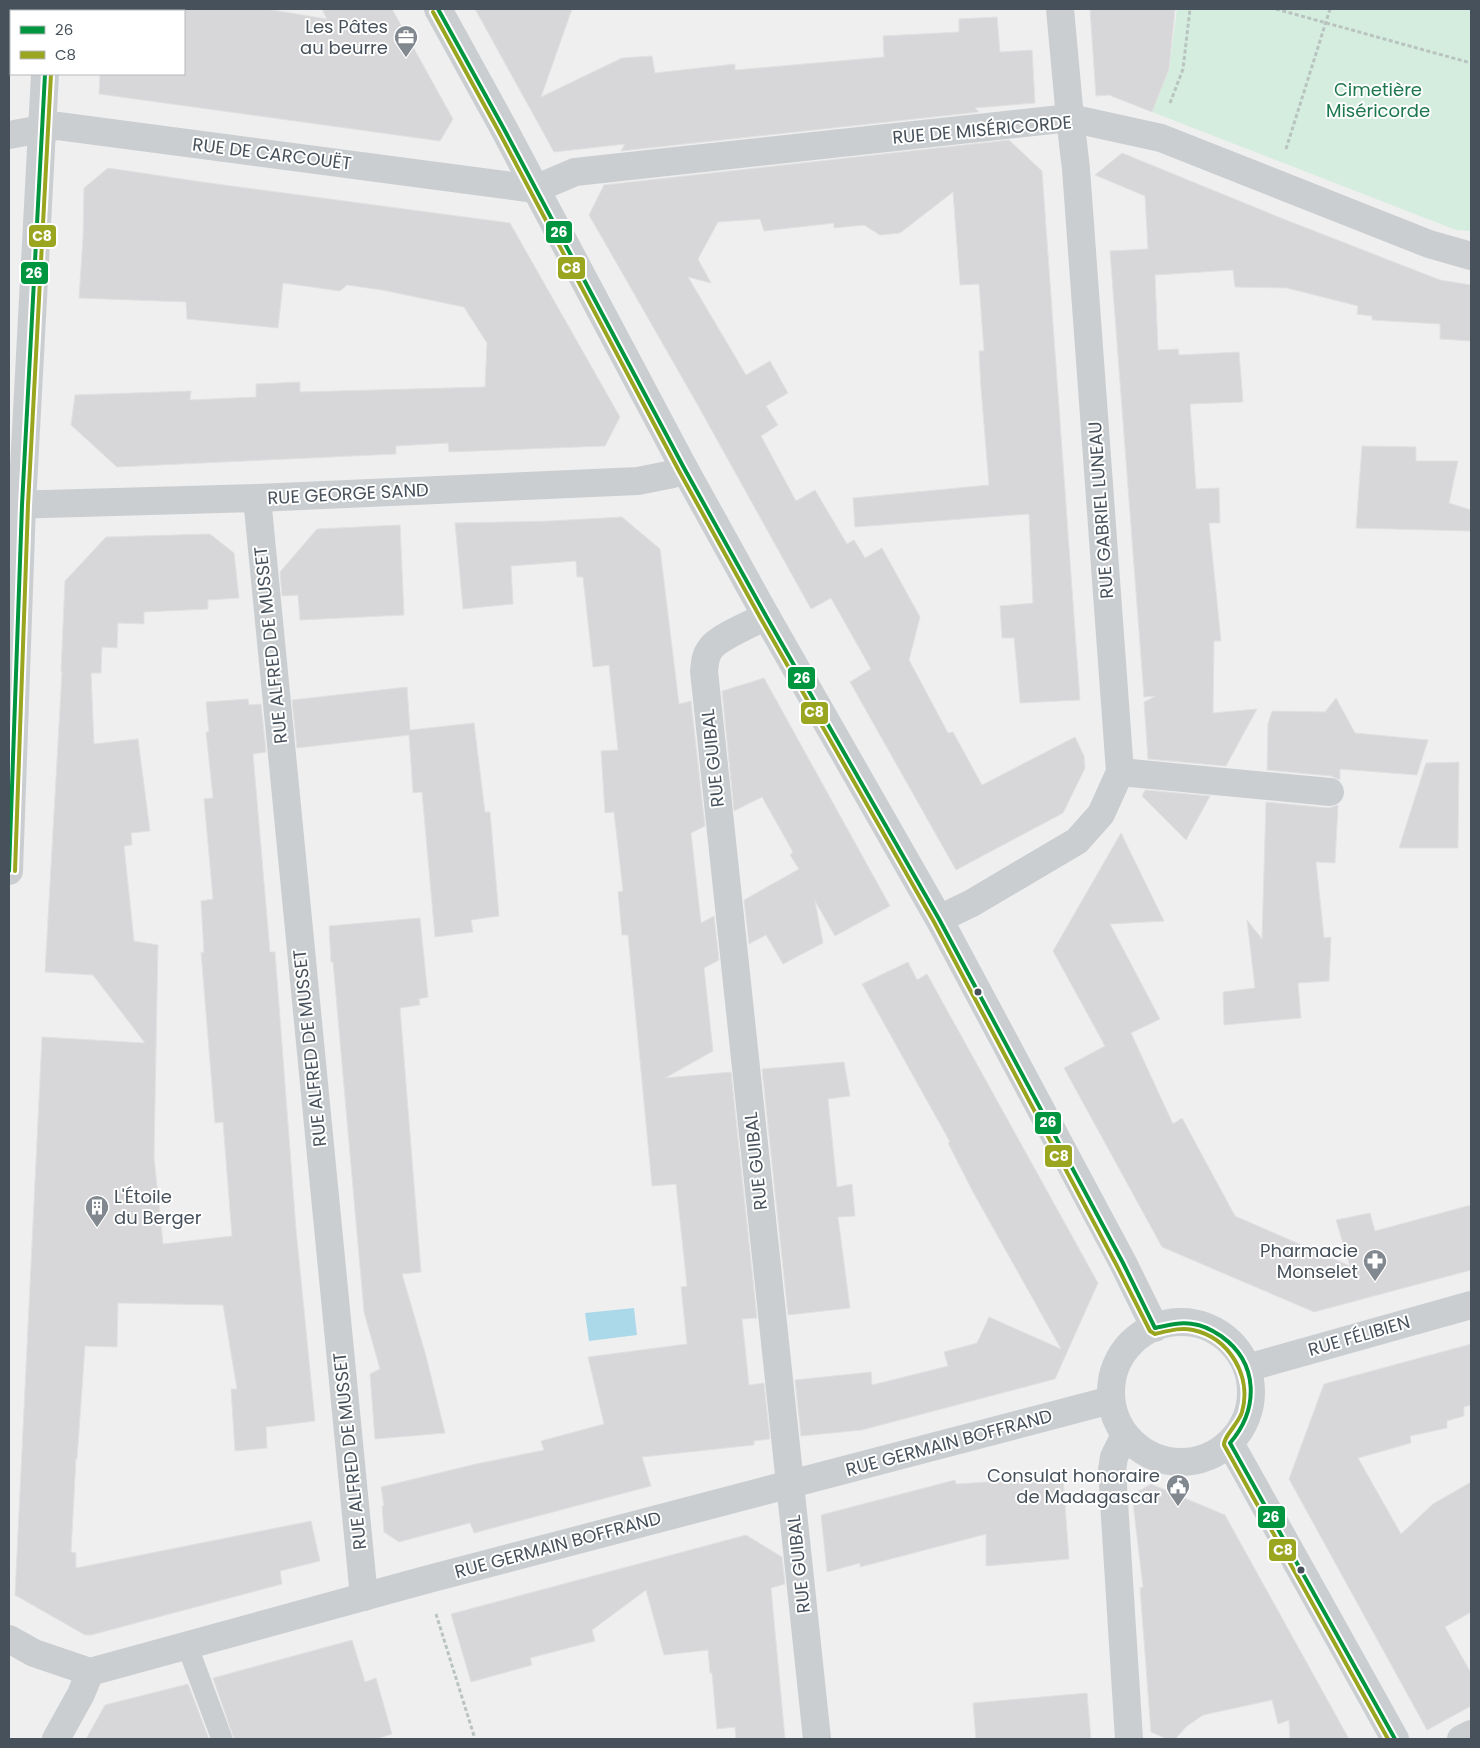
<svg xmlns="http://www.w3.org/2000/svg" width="1480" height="1748" font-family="Poppins,sans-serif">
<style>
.green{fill:#d5eddf}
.water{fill:#abd9e9}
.building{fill:#d7d7d9;stroke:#e1e1e2}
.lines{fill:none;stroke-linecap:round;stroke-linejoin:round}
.path{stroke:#b9c4c1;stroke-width:3;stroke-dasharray:4 2.5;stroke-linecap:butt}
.service{stroke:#cbced0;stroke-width:21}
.minor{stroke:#cbced0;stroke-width:28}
.tertiary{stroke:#cbced0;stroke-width:28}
.secondary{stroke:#cbced1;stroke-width:28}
.bus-1-casing{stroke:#fff;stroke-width:8}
.bus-2-casing{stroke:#fff;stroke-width:8}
.bus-1{stroke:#009640;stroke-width:4}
.bus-2{stroke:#9ba620;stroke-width:4}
.bus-dot{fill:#47515b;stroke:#fff;stroke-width:2}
.labels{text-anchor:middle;stroke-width:4;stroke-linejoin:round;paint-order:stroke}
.poi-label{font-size:18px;fill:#47515b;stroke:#fff;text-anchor:end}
.park-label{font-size:18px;fill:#1c784e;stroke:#fff}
.street-label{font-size:18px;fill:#47515b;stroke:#fff}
.line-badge{stroke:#fff;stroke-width:2}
.badge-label{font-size:14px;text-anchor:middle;font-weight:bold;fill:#fff}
</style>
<rect width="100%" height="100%" fill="#f0efef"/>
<polygon class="green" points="1177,9 1471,9 1471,231 1456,230 1152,112 1169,69"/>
<polygon class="water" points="634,1308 637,1335 589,1341 585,1313"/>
<g class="building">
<polygon points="184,9 266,9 327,19 322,9 392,9 453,119 440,141 99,94 100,74 184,74"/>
<polygon points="475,9 572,9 541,97 622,58 652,56 655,73 735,64 735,70 884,57 883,36 959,32 959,19 997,17 1000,52 1032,50 1035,103 975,108 979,112 621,151 625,144 554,152"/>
<polygon points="1090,9 1175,9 1169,69 1152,112 1109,95 1096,96"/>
<polygon points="1009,140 1042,171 1080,700 1020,703 1014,638 1002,638 1000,606 1033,603 1029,514 855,527 853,498 989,485 981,388 979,351 984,351 979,284 960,285 953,192 900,233 880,235 864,225 834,228 834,223 764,231 760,219 718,222 698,259 711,283 688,277 746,375 770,361 788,393 766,406 778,425 761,436 796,501 815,490 847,544 854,540 865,558 882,548 920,617 909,660 948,733 953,732 982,785 1075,737 1084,756 1085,768 1063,813 956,870 850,682 871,669 831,598 811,609 696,402 589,215 604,185"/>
<polygon points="1122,153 1281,218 1440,280 1471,285 1471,341 1440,339 1440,324 1372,320 1372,316 1357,314 1358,306 1287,288 1235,287 1233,270 1155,275 1158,350 1178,349 1179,355 1239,352 1243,402 1190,404 1196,489 1219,488 1220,523 1209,523 1221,641 1214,641 1213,713 1257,709 1226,766 1148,759 1144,702 1156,696 1144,697 1110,251 1148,249 1145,196 1095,175"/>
<polygon points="108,168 202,182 510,223 620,417 605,446 449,452 448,443 396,446 396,454 117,467 71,425 75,395 191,391 190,400 256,397 256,384 300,382 300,392 485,387 487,343 464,307 382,290 347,285 340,291 283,283 278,328 187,319 186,302 79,298 83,237 84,188"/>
<polygon points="1362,446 1416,447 1416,461 1458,461 1449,503 1471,510 1471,531 1356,528"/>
<polygon points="622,517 660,549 679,704 691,701 705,826 691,833 701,923 714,916 719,960 704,968 713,1051 665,1078 731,1072 757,1318 742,1319 749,1385 764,1383 770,1439 754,1441 754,1445 642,1457 651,1486 474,1533 470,1523 399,1542 384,1532 382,1506 384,1506 381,1487 476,1464 544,1450 541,1441 604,1424 588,1357 687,1344 681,1287 687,1286 676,1184 652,1186 628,935 622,935 618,892 623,891 614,812 605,813 601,751 618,750 609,665 593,667 583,577 577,577 576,561 511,566 513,604 463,609 455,523 550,521"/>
<polygon points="400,525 404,615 300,620 298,595 282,596 280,572 317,529"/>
<polygon points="210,534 234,553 239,598 208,600 208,609 144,612 144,624 118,623 117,648 102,647 101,673 91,673 94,744 138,739 150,831 131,833 132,845 124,846 134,941 158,945 154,1157 163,1244 232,1236 223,1122 215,1123 201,952 204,953 201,901 213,899 204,799 213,798 206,732 209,732 206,702 248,699 249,705 261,704 266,752 253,754 270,952 275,952 296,1229 315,1421 266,1427 267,1448 235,1451 231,1389 237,1389 223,1305 118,1303 117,1347 85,1346 77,1459 76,1458 71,1552 76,1553 76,1568 311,1521 320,1561 280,1571 282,1584 91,1635 85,1635 15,1595 42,1037 145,1043 93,975 45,972 62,672 61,672 65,581 106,537"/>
<polygon points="764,678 890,906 835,936 815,901 823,943 783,964 766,935 749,944 744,900 799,869 790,855 793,852 762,797 734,811 722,691"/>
<polygon points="407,687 410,730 474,723 485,812 490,812 499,916 471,920 473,932 435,937 422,792 413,793 409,735 297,748 292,700"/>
<polygon points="1336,698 1355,733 1428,740 1417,775 1340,769 1340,780 1331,776 1267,770 1268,724 1272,711 1325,712"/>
<polygon points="1459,762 1458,848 1399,848 1426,763"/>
<polygon points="1145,790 1210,796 1186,840 1142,796"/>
<polygon points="1266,802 1329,808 1338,805 1335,863 1316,862 1324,938 1331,937 1329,981 1298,983 1301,1018 1224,1025 1223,992 1255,988 1247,920 1262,939"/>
<polygon points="1121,833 1164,921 1110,924 1160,1019 1131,1033 1173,1124 1182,1118 1235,1216 1350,1266 1336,1220 1370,1213 1375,1231 1471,1205 1471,1270 1314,1312 1162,1247 1064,1068 1105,1046 1053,951"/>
<polygon points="420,918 428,997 419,999 420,1005 400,1008 421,1272 402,1274 426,1356 445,1433 375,1439 370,1374 380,1369 364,1312 333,962 331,962 329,926"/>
<polygon points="908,962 917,980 927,974 1098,1283 1055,1379 862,1430 801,1436 795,1380 871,1372 872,1385 948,1366 944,1352 977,1343 989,1317 1061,1349 973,1192 948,1143 950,1142 862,984"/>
<polygon points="844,1062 850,1096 828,1099 837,1187 852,1184 855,1216 838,1217 850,1308 788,1315 762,1069"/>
<polygon points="1471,1344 1471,1405 1464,1407 1464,1416 1447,1421 1447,1428 1410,1436 1411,1443 1358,1458 1401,1534 1433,1504 1471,1482 1471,1612 1445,1627 1471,1673 1471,1706 1427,1730 1289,1479 1324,1384"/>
<polygon points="1063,1477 1069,1559 986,1566 986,1534 860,1567 860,1563 827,1572 821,1515 955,1480 956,1484"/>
<polygon points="1151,1484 1225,1515 1349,1739 1290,1739 1289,1720 1278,1724 1272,1700 1203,1715 1187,1726 1175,1739 1167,1739 1151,1732 1140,1588 1143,1587 1132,1495"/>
<polygon points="746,1535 782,1557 785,1584 771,1588 785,1739 736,1739 735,1727 717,1729 712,1673 710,1673 708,1650 664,1655 646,1590 592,1630 595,1641 530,1658 532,1665 471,1682 451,1614"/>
<polygon points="352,1640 365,1682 376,1678 392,1734 376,1739 234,1739 213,1678"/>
<polygon points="188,1684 209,1739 86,1739 105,1705"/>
<polygon points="1087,1693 1091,1739 976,1739 973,1703"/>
</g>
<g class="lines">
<g class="path">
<polyline points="1276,9 1471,63"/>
<polyline points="1170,103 1183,69 1190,9"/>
<polyline points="1286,149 1330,9"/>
<polyline points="436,1614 475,1739"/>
</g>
<polyline class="service" points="187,1645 222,1739"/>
<g class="minor">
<polyline points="9,135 58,126 535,189 575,172 1070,118 1161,138 1429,244 1471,256"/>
<polyline points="257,498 364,1597"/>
<polyline points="9,505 257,498 638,481 673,474 684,468"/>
<path d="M 766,616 C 753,623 719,637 711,648 C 705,655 705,663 704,671 L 817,1739"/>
<polyline points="1120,772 1330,792"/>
<polyline points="939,919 972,903 1077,841 1101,814 1120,772 1076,169 1070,118 1060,9"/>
<polyline points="1461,1739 1471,1734"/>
</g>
<g class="tertiary">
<polyline points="1247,1368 1471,1305"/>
<polyline points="1125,1435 1114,1457 1112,1470 1129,1739"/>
<polyline points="9,1639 34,1653 90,1672 425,1580 1111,1400"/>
<polyline points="56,1739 81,1694 90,1672"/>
</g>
<g class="secondary">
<polyline points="438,9 504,129 684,468 766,616 939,919 1123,1263 1155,1328"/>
<polyline points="48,11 48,9"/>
<polyline points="9,871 22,505 45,74"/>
<circle cx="1181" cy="1392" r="70"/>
<polyline points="1230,1443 1395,1739"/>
</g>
<g class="bus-1-casing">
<g id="bus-1">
<path d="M 438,9 L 504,129 L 684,468 L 766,616 L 939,919 L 1123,1263 L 1155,1328 C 1168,1325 1179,1322 1193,1324 C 1203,1325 1212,1330 1221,1336 C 1259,1363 1259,1409 1230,1443 L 1395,1739"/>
<polyline points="9,871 22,505 45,74"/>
</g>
</g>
<g class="bus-2-casing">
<g id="bus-2">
<path d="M 433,12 L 499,132 L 679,471 L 761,619 L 934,922 L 1117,1266 L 1150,1331 L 1155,1334 C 1168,1331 1180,1327 1193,1330 C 1230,1338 1252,1377 1242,1412 C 1239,1423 1223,1437 1224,1445 L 1388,1739"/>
<polyline points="15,871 28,505 51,74"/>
</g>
</g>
<use href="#bus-1" class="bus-1"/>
<use href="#bus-2" class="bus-2"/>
</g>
<defs>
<g id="office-pin" transform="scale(1.25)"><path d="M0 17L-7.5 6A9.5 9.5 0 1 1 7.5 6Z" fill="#82888f" stroke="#fff"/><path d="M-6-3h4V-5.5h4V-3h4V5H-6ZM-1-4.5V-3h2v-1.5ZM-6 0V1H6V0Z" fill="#fff"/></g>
<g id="building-pin" transform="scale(1.25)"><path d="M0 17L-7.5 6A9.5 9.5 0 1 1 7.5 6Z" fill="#82888f" stroke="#fff"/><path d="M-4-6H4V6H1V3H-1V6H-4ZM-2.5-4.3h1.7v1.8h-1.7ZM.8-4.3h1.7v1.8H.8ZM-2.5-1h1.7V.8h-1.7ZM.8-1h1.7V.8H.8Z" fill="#fff"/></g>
<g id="pharmacy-pin" transform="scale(1.25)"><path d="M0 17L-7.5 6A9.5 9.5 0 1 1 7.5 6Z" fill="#82888f" stroke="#fff"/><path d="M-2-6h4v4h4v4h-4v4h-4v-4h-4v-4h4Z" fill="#fff"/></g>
<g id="civic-pin" transform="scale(1.25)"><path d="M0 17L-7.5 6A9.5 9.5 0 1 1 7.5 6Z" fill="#82888f" stroke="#fff"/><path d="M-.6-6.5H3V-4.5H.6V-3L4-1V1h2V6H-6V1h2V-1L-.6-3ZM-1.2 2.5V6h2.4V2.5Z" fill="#fff"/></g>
</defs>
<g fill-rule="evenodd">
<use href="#office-pin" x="406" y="37"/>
<use href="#building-pin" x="97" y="1207"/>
<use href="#pharmacy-pin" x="1375" y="1261"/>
<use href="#civic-pin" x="1178" y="1486"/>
</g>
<g class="bus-dot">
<circle cx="978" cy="992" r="4.5"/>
<circle cx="1301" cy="1570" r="4.5"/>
</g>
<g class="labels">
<g class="poi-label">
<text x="388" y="33">Les Pâtes<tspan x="388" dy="21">au beurre</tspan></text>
<text x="114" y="1203" text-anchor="start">L'Étoile<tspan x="114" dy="21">du Berger</tspan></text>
<text x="1358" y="1257">Pharmacie<tspan x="1358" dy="21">Monselet</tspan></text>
<text x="1160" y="1482">Consulat honoraire<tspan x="1160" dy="21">de Madagascar</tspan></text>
</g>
<g class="park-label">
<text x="1378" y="96">Cimetière<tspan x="1378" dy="21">Miséricorde</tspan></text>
</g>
<g class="street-label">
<text transform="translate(982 130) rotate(-5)" y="6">RUE DE MISÉRICORDE</text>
<text transform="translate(272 154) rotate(7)" y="6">RUE DE CARCOUËT</text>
<text transform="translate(348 494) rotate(-3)" y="6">RUE GEORGE SAND</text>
<text transform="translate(1101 510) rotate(-94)" y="6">RUE GABRIEL LUNEAU</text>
<text transform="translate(271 645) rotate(-96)" y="6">RUE ALFRED DE MUSSET</text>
<text transform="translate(713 758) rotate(-96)" y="6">RUE GUIBAL</text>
<text transform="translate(310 1048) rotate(-96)" y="6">RUE ALFRED DE MUSSET</text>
<text transform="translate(756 1161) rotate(-96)" y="6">RUE GUIBAL</text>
<text transform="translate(1359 1336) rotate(-16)" y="6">RUE FÉLIBIEN</text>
<text transform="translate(949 1443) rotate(-15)" y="6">RUE GERMAIN BOFFRAND</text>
<text transform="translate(350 1451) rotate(-96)" y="6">RUE ALFRED DE MUSSET</text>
<text transform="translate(558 1545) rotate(-15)" y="6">RUE GERMAIN BOFFRAND</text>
<text transform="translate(799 1564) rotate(-96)" y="6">RUE GUIBAL</text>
</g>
</g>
<g class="line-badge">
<rect x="545" y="220" width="28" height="24" rx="5" fill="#009640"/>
<rect x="28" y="224" width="29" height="24" rx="5" fill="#9ba620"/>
<rect x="557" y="256" width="29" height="24" rx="5" fill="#9ba620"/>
<rect x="20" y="261" width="29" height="24" rx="5" fill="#009640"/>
<rect x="787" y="666" width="29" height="24" rx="5" fill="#009640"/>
<rect x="800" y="701" width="29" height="24" rx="5" fill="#9ba620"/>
<rect x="1034" y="1111" width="28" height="24" rx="5" fill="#009640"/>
<rect x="1044" y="1144" width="29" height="24" rx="5" fill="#9ba620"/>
<rect x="1257" y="1505" width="29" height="24" rx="5" fill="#009640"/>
<rect x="1268" y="1538" width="29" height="24" rx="5" fill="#9ba620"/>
</g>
<g class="badge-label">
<text x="559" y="237">26</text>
<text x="42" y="241">C8</text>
<text x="571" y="273">C8</text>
<text x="34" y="278">26</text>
<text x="802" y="683">26</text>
<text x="814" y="717">C8</text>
<text x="1048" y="1127">26</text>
<text x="1059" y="1161">C8</text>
<text x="1271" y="1522">26</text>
<text x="1283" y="1555">C8</text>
</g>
<rect width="1480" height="1748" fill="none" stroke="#47515b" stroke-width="20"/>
<rect x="10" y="10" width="175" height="65" fill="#ffffff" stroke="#b5b9bd"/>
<rect x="20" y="26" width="25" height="8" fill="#009640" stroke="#b5b9bd"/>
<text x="55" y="35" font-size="15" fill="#47515b">26</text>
<rect x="20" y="51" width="25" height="8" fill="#9ba620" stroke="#b5b9bd"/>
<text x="55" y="60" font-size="15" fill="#47515b">C8</text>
</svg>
